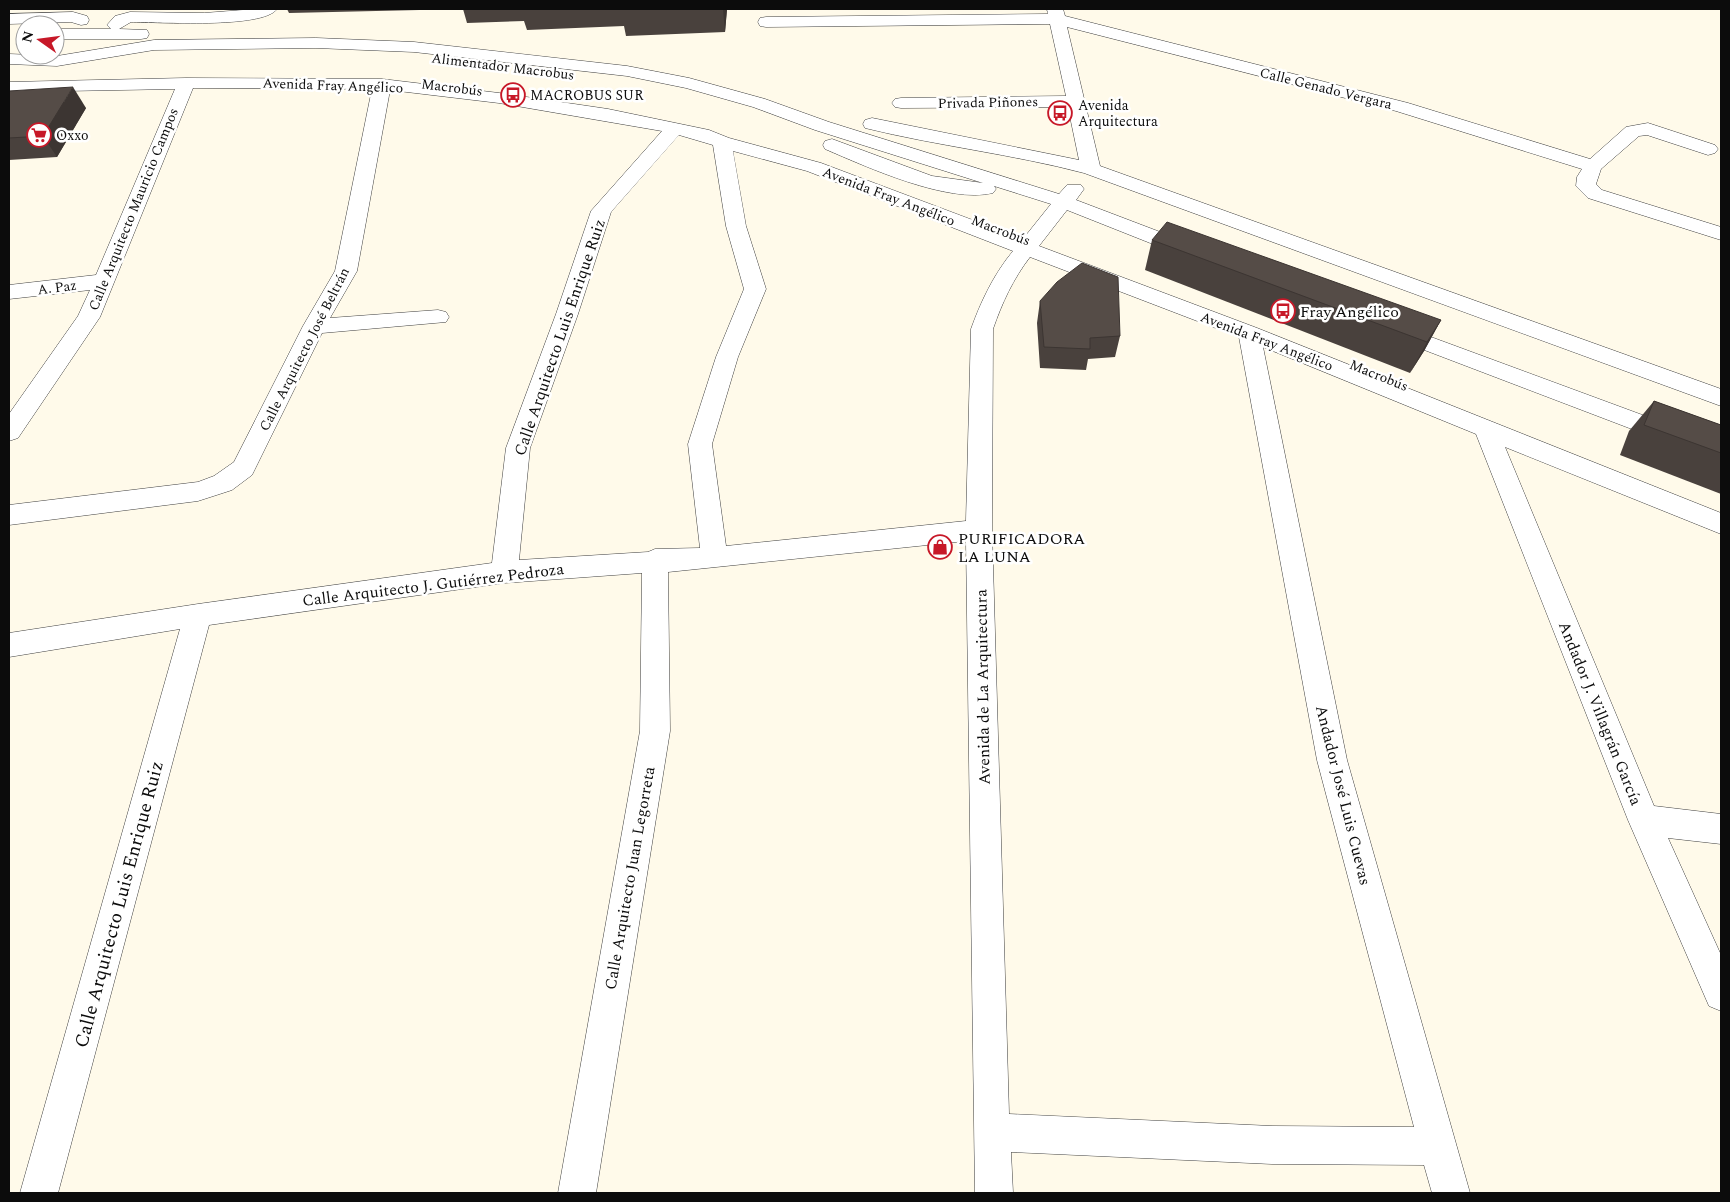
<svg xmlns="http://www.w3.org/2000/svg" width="1730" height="1202" font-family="Spectral,serif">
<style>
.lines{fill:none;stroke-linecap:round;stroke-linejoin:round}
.minor-casing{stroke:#3f3f3f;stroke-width:1}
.minor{fill:#fff;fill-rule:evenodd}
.wall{fill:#49413d}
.shaded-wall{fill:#3c3532}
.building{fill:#554c47;stroke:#3c3532}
.labels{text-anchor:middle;stroke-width:5;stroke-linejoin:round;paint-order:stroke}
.far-street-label{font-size:14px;fill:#0c0c0c;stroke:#fff}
.far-poi-label{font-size:14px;fill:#0c0c0c;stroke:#fff;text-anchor:start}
.poi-label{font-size:16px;fill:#0c0c0c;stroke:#fff;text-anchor:start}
.street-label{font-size:16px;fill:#0c0c0c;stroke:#fff}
.near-street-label{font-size:19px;fill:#0c0c0c;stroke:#fff}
</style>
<rect width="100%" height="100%" fill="#fffaea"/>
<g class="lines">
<g class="minor-casing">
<g id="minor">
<path d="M 256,9 L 277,9 C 263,29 157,22 131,22 L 119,29 L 147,30 L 149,34 L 147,38 L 141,39 L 55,39 L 55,29 L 111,29 L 107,25 L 115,16 L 130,12 L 204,13 Z"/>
<path d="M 1047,9 L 1063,9 L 1065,16 L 1408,103 L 1590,159 L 1626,127 L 1648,123 L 1715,145 L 1718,149 L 1715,153 L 1708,155 L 1647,135 L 1639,136 L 1601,169 L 1596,184 L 1602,190 L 1721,227 L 1721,240 L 1588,198 L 1576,186 L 1577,177 L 1582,169 L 1396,111 L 1067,27 L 1100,166 L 1721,389 L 1721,406 L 1084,173 C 1012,154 938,146 865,128 L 863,124 L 865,120 L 872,118 L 1079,160 L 1068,107 L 901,108 L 895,107 L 892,103 L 895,99 L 901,98 L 1066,96 L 1050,24 L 766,27 L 760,26 L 758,22 L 760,18 L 766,17 L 1048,14 Z"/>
<polygon points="73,12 87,16 89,20 87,24 81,25 71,22 9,24 9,14"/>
<path d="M 316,38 L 414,42 L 627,66 L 689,78 L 765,99 L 829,122 L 1059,194 L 1067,185 L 1081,185 L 1084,189 L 1076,200 L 1197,246 L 1200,251 L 1197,256 L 1190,257 L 1183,256 L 1067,210 L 1039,246 L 1257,328 L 1721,513 L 1721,534 L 1505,447 L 1654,806 L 1721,814 L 1721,844 L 1668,838 L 1721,955 L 1721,1011 L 1709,1006 L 1628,820 L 1476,434 L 1263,347 L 1347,760 L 1470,1193 L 1432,1193 L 1424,1165 L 1272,1164 L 1011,1152 L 1013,1193 L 975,1193 L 966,541 L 668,572 L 670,731 L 596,1193 L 558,1193 L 640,731 L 642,573 L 504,583 L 209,625 L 58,1193 L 20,1193 L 180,629 L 9,657 L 9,633 L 198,604 L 492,563 L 506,448 L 556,314 L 591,211 L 662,131 L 499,103 L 390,90 L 357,271 L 330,318 L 438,310 L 446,312 L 449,317 L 446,322 L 322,333 L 252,475 L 232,490 L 198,501 L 9,525 L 9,505 L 198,482 L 214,476 L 234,462 L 303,326 L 335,271 L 372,89 L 193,88 L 100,317 L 18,438 L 9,441 L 9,414 L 78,316 L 90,290 L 9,299 L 9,285 L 96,275 L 175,89 L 9,92 L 9,82 L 186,78 L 382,79 L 499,93 L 608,109 L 709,130 L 729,138 L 821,163 L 1023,239 L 1051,204 L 994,186 L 996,189 L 993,193 C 948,204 867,167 825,149 L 823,145 L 825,141 L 832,139 L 932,176 L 983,183 L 815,130 L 753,107 L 686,88 L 627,76 L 414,52 L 316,48 L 154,50 L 57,66 L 9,64 L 9,54 L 57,56 L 154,40 ZM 679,135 L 713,145 L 726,226 L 744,289 L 716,357 L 688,444 L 700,548 L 655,549 L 648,552 L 519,560 L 530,448 L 578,314 L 611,212 ZM 733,151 L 807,171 L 1013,251 C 994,274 981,301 971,329 L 966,521 L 726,546 L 712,444 L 738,357 L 766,289 L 746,226 ZM 1030,257 L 1239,337 L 1317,760 L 1414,1127 L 1272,1126 L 1009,1114 L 992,530 L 993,329 C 1002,303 1013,279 1030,257 Z"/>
<polygon points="1393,323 1721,444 1721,463 1385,335 1382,330 1385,325"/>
</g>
</g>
<use href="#minor" class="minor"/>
</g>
<g class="wall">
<polygon points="287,9 727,9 725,32 626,36 624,26 527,30 524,21 467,23 463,9 289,13"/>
<polygon points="9,91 86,108 57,157 9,160"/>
<polygon points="1152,240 1441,320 1424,351 1410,373 1145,270"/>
<polygon points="1040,301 1120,336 1115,357 1088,359 1086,370 1040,368 1037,323"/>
<polygon points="1654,401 1721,425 1721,494 1620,455 1629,431"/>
</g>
<g class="shaded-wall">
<polygon points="723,9 727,9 725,32"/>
<polygon points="73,87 86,108 57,157 43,136"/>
<polygon points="1441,320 1424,351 1410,373 1427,342"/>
</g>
<g class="building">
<polygon points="73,87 43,136 9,138 9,91"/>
<polygon points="1167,222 1441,320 1427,342 1152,240"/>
<polygon points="1082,263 1118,277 1120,336 1090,338 1090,349 1044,347 1040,301 1057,282"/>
<polygon points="1654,401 1721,425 1721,453 1644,425"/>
</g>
<defs>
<g id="bus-ring" transform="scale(1.25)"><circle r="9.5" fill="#fff" stroke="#c71828" stroke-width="1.5"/><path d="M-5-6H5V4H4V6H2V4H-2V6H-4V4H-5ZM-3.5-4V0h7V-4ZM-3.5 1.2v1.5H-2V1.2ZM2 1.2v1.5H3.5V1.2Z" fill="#c71828"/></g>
<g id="supermarket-ring" transform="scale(1.25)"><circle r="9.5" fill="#fff" stroke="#c71828" stroke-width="1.5"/><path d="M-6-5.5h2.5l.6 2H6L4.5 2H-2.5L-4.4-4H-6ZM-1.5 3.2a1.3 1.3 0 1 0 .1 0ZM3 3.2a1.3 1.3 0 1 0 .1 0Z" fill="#c71828"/></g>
<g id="shop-ring" transform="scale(1.25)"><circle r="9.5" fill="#fff" stroke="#c71828" stroke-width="1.5"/><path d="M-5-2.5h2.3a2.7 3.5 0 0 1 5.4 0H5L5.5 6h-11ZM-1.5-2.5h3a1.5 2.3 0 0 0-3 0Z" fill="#c71828"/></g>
</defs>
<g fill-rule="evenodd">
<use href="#bus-ring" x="513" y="95"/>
<use href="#bus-ring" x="1060" y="113"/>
<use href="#supermarket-ring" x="39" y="135"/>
<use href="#bus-ring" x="1283" y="311"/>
<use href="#shop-ring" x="940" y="547"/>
</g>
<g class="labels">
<g class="far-street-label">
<text transform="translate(503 66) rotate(7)" y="5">Alimentador Macrobus</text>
<text transform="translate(333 85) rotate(2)" y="5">Avenida Fray Angélico</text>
<text transform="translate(452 87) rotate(7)" y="5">Macrobús</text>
<text transform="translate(1326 88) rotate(14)" y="5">Calle Genado Vergara</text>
<text transform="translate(988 102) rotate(-1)" y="5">Privada Piñones</text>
<text transform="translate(889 196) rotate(21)" y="5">Avenida Fray Angélico</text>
<text transform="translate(133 209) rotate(-68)" y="5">Calle Arquitecto Mauricio Campos</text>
<text transform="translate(1001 230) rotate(21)" y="5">Macrobús</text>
<text transform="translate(57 287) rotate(-7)" y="5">A. Paz</text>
<text transform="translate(1267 341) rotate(21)" y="5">Avenida Fray Angélico</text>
<text transform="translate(304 349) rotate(-63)" y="5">Calle Arquitecto José Beltrán</text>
<text transform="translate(1379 375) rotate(22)" y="5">Macrobús</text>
</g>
<g class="far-poi-label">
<text x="530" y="100">MACROBUS SUR</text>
<text x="1078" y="110">Avenida<tspan x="1078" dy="16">Arquitectura</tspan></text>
<text x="56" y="140">Oxxo</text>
</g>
<g class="poi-label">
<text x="1300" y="317">Fray Angélico</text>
<text x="958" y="544">PURIFICADORA<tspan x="958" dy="18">LA LUNA</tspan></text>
</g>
<g class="street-label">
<text transform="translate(559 337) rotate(-71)" y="6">Calle Arquitecto Luis Enrique Ruiz</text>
<text transform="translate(433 584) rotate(-7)" y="6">Calle Arquitecto J. Gutiérrez Pedroza</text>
<text transform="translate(982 687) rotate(-91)" y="6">Avenida de La Arquitectura</text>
<text transform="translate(1601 713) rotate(68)" y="6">Andador J. Villagrán García</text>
<text transform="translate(1344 795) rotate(76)" y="6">Andador José Luis Cuevas</text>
<text transform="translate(629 878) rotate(-80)" y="6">Calle Arquitecto Juan Legorreta</text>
</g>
<g class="near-street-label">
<text transform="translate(118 904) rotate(-75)" y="7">Calle Arquitecto Luis Enrique Ruiz</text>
</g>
</g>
<rect width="1730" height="1202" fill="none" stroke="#0c0c0c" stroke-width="20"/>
<g transform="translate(40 40) rotate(284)"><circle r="24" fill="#ffffff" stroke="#9e9e9e"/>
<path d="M0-4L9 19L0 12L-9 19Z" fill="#c71828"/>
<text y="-8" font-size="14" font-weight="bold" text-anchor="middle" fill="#0c0c0c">N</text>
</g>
</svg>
